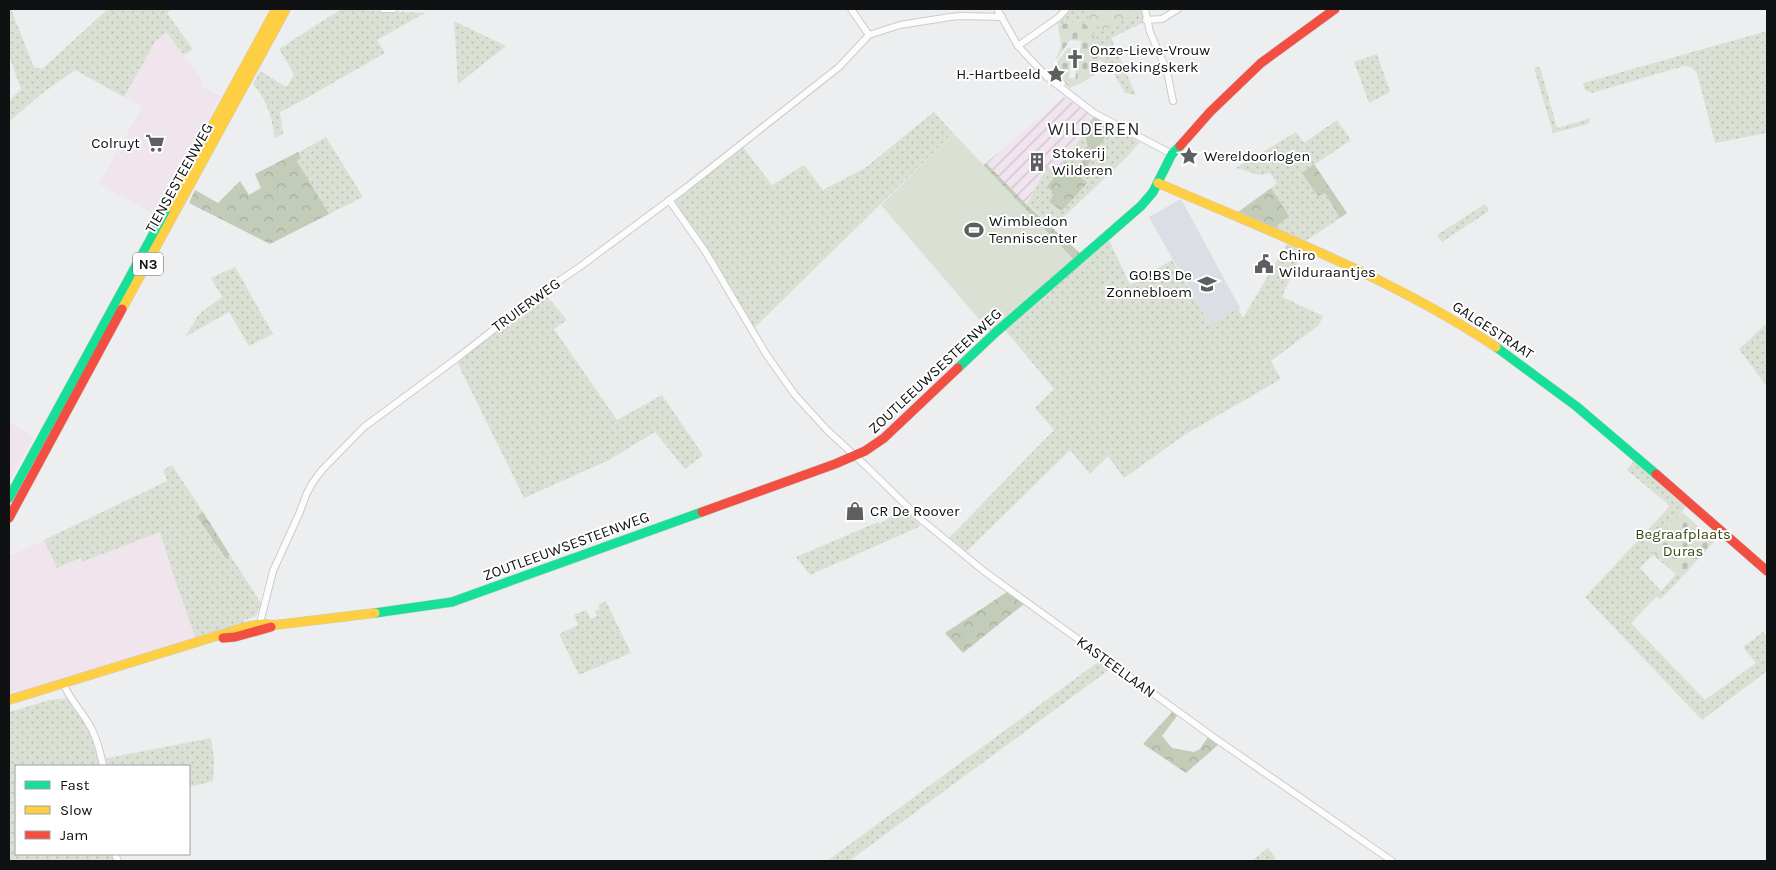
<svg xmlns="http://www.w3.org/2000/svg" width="1776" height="870" font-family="Karla,sans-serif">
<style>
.commercial{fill:#f0e5ed}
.industrial{fill:url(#industrial-furrows)}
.built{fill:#dbdfe5}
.grass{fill:url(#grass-dots);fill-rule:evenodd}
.forest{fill:url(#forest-crowns)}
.cemetery{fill:url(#cemetery-stones)}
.park{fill:url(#park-crowns)}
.pitch{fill:#dbe0d4}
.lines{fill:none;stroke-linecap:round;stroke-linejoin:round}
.street-casing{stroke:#cbcccc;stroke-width:8}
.fast-casing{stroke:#cbcccc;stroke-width:10}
.slow-casing{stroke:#cbcccc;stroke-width:10}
.jam-casing{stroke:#cbcccc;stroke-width:10}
.street{stroke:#fcfcfd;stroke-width:6}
.fast{stroke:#16e098;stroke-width:9}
.slow{stroke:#ffcf43;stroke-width:9}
.jam{stroke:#f24e42;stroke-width:9}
.labels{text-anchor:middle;stroke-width:4;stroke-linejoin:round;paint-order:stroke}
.shield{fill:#fff;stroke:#585859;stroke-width:1}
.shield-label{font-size:14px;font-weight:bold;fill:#101112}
.poi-label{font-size:15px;fill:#101112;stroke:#fff;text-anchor:start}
.street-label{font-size:15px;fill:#101112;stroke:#fff}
.park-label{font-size:15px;fill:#384913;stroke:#fff}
.quarter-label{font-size:18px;letter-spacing:1px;fill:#2b2d2f;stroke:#fff}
</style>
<defs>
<pattern id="industrial-furrows" width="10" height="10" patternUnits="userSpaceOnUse" patternTransform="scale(1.25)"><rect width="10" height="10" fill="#f0e5ee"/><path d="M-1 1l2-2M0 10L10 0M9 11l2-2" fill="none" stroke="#cdc3cb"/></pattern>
<pattern id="grass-dots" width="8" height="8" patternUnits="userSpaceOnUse" patternTransform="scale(1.25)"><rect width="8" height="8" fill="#dbe0d4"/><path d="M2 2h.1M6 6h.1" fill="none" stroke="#bbbfb5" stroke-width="1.8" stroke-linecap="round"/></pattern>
<pattern id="forest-crowns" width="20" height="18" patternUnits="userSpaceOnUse" patternTransform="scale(1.25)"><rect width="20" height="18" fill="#c3cbb9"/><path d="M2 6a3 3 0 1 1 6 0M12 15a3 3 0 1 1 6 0" fill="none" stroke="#a6ad9e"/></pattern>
<pattern id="cemetery-stones" width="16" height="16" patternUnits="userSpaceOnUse" patternTransform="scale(1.25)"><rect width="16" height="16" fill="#dbe0d4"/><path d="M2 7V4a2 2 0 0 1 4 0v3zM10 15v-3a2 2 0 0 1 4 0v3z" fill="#bbbfb5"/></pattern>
<pattern id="park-crowns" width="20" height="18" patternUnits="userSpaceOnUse" patternTransform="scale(1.25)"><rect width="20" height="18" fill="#dbe0d4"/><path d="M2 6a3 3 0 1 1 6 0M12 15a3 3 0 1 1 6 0" fill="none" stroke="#bbbfb5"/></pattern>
</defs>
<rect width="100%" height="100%" fill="#edeef0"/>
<g class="commercial">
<polygon points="166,32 204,82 200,86 221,96 156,215 99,184 142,107 124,97 155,42"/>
<polygon points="9,422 34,436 9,483"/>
<polygon points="160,532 175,580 196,639 9,696 9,553 12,555 44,540 58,568 80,558 82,562"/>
</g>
<polygon class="industrial" points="1064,97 1094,117 1058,171 1047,168 1026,204 986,163"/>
<polygon class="built" points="1181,199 1240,308 1210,325 1149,217"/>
<g class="grass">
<polygon points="9,9 11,9 33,65 36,68 41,68 41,70 108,9 172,9 167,13 193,49 184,55 166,32 155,42 124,97 75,70 40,95 9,122 9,101 21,89 9,55"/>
<path d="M 341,9 L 425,13 L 377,40 L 385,53 L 303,100 L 280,112 L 283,134 L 275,138 C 271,115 268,102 253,84 L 260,71 L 287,87 L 294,74 L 279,49 Z"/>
<polygon points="1070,9 1142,9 1144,22 1111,38 1136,95 1125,93 1110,67 1099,59 1080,21 1058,25 1057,21"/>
<polygon points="454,21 506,46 458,84"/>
<path d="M 1767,31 L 1767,133 L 1715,143 L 1697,73 C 1693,68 1690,66 1684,66 L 1592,93 L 1585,90 L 1583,83 Z"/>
<polygon points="1377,54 1390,92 1369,103 1354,62"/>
<polygon points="1540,67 1557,128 1591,118 1588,124 1553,133 1534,68"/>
<polygon points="934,112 953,133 753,329 708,251 675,204 676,200 743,147 772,185 804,165 823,190 865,168"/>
<polygon points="1337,120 1351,140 1302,173 1325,192 1340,218 1306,241 1275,228 1289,216 1271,188 1277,183 1270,173 1260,175 1236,168 1296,132 1304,143"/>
<polygon points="1111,127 1140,142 1125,159 1053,227 1027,204 1047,167 1058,171 1047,187 1055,193 1049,202 1062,211 1086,183 1081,178"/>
<polygon points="1084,132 1089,151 1078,169 1065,161"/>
<polygon points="326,137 363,197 329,214 297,161 301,158 298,153"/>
<polygon points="1485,204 1489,211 1442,242 1437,235"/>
<polygon points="1109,240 1130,285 1172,260 1210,325 1238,308 1243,318 1288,242 1303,249 1282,297 1323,316 1319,325 1271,361 1281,379 1186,434 1124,478 1108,456 1090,474 1070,450 965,553 948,539 1054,430 1035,408 1054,389 1005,330"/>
<polygon points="235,267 273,334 249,346 229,312 185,337 199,314 222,297 211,278"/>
<polygon points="545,294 567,320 554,329 617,420 662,395 703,455 685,469 655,432 609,460 524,498 457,362"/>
<polygon points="1767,323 1767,387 1739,349"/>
<path d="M 1634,461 L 1686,507 L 1648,548 L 1682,577 L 1660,600 L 1657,596 L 1631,623 L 1705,700 L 1756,663 L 1743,647 L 1763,632 L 1767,637 L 1767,671 L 1702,720 L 1585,597 L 1670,506 L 1627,470 ZM 1653,555 L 1676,574 L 1661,591 L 1640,568 Z"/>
<polygon points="172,465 203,512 198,516 224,558 230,555 261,603 256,616 244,620 243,625 196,639 175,580 160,532 82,562 80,558 57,568 44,540 167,481 163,470"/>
<polygon points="903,507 921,526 810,575 796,557 878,522 880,524"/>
<polygon points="606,601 631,653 579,675 559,634 578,625 574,615 586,610 591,619 597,616 595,611 600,609 598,605"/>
<polygon points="1102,659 1113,667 849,861 827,861"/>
<polygon points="68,698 88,727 95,740 101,766 16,766 16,854 113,854 117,861 9,861 9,712 50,700"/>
<polygon points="211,738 214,759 213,781 189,787 189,766 104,766 103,759"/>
<polygon points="1268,848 1276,858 1272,861 1252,861"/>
</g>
<g class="forest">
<polygon points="1094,117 1111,127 1081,177 1087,183 1062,211 1049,202 1054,193 1047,187 1065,161 1078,169 1089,151 1084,132"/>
<polygon points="298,152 301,158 297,161 329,214 270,244 189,203 195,190 218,203 240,181 249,195 261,188 255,174"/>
<polygon points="986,163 1026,204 1081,254 1074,260 983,166"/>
<polygon points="1314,164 1347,213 1340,218 1325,193 1318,196 1302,173"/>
<polygon points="1271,188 1289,216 1275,228 1238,212"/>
<polygon points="203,512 230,555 225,558 197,516"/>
<polygon points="1007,592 1024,604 963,653 945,633"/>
<polygon points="1172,712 1177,716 1162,736 1172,748 1194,752 1200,749 1208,737 1218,745 1186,773 1143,744"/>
</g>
<g class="cemetery">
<path d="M 1080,21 L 1092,29 C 1100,64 1108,74 1069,88 L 1053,67 L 1068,48 L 1071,48 L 1069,78 L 1075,79 L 1077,67 L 1078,67 L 1081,41 L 1070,40 L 1056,60 L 1061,45 L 1058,25 Z"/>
<polygon points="1682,512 1715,541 1682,577 1648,548"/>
</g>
<polygon class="park" points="1092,9 1140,9 1142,15 1124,19 1105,31 1088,21"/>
<polygon class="pitch" points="953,133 1074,260 990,332 881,205"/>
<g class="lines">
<g class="street-casing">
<g id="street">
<polyline points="383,9 394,9"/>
<polyline points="851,9 869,35"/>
<polyline points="997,9 1018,46 1047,77 1094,113 1172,154"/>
<polyline points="1145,9 1150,32 1167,71 1173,101"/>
<polyline points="1146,20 1162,19 1178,9"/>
<polyline points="1018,46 1059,17 1066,9"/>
<polyline points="669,200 705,251 766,354 795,395 827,430 866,466 918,517 985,572 1216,739 1392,861"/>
<polyline points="261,628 261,619 273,571 299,514 307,493 313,482 322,470 364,427 456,359 534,298 581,266 687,187 839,67 869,35 900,25 950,17 962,16 1002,17"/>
<path d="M 63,683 C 69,698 79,708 87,721 C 96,734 100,750 103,766"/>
<polyline points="115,854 118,861"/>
</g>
</g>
<g class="fast-casing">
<g id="fast">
<polyline points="1496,347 1576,406 1656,474"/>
<polyline points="958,368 995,333 1141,206 1153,192 1172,154 1180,146"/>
<polyline points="9,498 168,207"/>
<polyline points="375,613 452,602 702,512"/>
</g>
</g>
<g class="slow-casing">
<g id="slow">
<path d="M 1158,183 C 1273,233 1391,277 1496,347"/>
<polyline points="168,207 276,9"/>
<polyline points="122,309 286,9"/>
<polyline points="9,700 249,626 263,624 275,625 375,613"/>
</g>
</g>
<g class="jam-casing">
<g id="jam">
<polyline points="1180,146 1210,112 1261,63 1335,9"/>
<polyline points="1656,474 1767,571"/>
<polyline points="702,512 835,464 865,451 884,438 958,368"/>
<polyline points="9,518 122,309"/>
<polyline points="223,638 235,637 271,627"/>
</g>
</g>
<use href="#street" class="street"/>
<use href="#fast" class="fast"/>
<use href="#slow" class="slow"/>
<use href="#jam" class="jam"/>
</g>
<defs>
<g id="church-bare" transform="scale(1.5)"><path d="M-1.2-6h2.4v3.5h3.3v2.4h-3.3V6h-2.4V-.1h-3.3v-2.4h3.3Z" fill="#5d5e60" stroke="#fff" stroke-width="2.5" paint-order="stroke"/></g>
<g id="sight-bare" transform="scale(1.5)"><path d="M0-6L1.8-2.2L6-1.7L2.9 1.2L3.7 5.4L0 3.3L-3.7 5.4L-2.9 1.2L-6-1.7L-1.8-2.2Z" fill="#5d5e60" stroke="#fff" stroke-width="2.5" paint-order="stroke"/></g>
<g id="supermarket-bare" transform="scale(1.5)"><path d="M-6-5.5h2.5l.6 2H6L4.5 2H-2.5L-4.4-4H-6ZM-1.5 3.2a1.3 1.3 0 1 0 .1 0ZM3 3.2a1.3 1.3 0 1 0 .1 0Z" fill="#5d5e60" stroke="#fff" stroke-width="2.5" paint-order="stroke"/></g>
<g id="building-bare" transform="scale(1.5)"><path d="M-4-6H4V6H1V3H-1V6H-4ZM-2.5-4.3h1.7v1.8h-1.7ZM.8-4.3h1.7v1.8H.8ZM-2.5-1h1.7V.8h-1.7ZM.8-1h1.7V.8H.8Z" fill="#5d5e60" stroke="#fff" stroke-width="2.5" paint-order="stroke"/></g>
<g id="stadium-bare" transform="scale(1.5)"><path d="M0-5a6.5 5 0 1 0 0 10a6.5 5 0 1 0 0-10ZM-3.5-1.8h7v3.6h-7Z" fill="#5d5e60" stroke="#fff" stroke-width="2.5" paint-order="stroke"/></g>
<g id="civic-bare" transform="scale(1.5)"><path d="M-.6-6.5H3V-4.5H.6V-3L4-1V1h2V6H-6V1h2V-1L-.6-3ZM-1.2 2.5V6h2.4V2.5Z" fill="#5d5e60" stroke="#fff" stroke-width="2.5" paint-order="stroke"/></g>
<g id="school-bare" transform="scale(1.5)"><path d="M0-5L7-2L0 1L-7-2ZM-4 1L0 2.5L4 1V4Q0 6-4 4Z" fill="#5d5e60" stroke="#fff" stroke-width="2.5" paint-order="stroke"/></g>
<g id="shop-bare" transform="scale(1.5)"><path d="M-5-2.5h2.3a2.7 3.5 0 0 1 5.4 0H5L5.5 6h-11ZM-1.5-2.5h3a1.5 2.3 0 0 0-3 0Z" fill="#5d5e60" stroke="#fff" stroke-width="2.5" paint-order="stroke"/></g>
</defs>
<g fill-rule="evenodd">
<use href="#church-bare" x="1075" y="59"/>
<use href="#sight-bare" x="1056" y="74"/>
<use href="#supermarket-bare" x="155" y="143"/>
<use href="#sight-bare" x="1189" y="156"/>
<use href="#building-bare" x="1037" y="162"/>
<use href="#stadium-bare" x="974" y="230"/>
<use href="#civic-bare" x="1264" y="264"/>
<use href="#school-bare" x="1207" y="284"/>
<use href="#shop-bare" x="855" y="511"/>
</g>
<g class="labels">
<rect class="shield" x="133" y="252.5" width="30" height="23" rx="4"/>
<g class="shield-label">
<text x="148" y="269">N3</text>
</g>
<g class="poi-label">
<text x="1090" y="55">Onze-Lieve-Vrouw<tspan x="1090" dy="17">Bezoekingskerk</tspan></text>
<text x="1041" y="79" text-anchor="end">H.-Hartbeeld</text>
<text x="140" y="148" text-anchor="end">Colruyt</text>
<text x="1052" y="158">Stokerij<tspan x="1052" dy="17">Wilderen</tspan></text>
<text x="1204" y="161">Wereldoorlogen</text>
<text x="989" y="226">Wimbledon<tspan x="989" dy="17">Tenniscenter</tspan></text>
<text x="1279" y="260">Chiro<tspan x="1279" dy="17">Wilduraantjes</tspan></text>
<text x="1192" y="280" text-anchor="end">GO!BS De<tspan x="1192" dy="17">Zonnebloem</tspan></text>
<text x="870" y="516">CR De Roover</text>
</g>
<g class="street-label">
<text transform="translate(179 178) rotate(-61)" y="5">TIENSESTEENWEG</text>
<text transform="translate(526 305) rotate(-36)" y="5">TRUIERWEG</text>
<text transform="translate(1493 330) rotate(33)" y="5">GALGESTRAAT</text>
<text transform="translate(935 371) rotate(-43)" y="5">ZOUTLEEUWSESTEENWEG</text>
<text transform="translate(566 546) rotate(-20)" y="5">ZOUTLEEUWSESTEENWEG</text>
<text transform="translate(1116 667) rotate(36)" y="5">KASTEELLAAN</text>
</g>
<g class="park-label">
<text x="1683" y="539">Begraafplaats<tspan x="1683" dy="17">Duras</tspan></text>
</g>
<g class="quarter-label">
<text x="1094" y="135">WILDEREN</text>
</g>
</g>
<rect width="1776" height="870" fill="none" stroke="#101112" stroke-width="20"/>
<rect x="15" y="765" width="175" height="90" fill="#ffffff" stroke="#9fa0a0"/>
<rect x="25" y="781" width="25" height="8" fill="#16e098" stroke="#9fa0a0"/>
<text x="60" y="790" font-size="15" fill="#101112">Fast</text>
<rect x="25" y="806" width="25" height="8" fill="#ffcf43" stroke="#9fa0a0"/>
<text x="60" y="815" font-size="15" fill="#101112">Slow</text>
<rect x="25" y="831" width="25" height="8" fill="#f24e42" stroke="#9fa0a0"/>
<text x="60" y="840" font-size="15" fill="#101112">Jam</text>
</svg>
